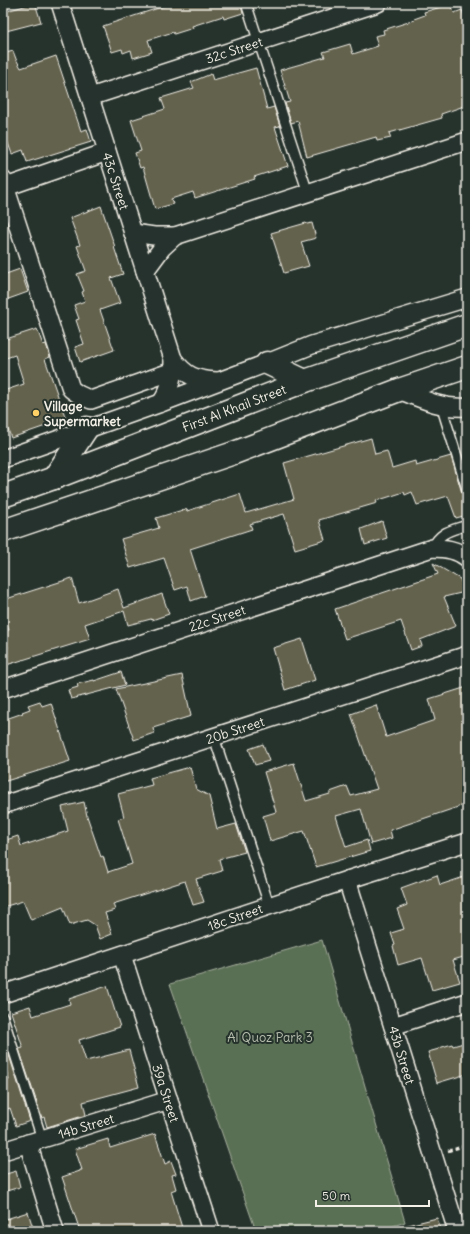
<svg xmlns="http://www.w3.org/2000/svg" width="470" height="1234" font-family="Delius,sans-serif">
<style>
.green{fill:#5a7054;stroke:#a7b09e}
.building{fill:#64624e;stroke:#f4f1e8}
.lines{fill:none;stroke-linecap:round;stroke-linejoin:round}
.service-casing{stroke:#f4f1e8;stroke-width:12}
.minor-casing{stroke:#f4f1e8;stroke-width:20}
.secondary-casing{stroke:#f4f1e8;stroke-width:25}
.path{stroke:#f4f1e8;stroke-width:2.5;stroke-dasharray:4 3;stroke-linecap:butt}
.service{stroke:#26332d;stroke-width:9}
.minor{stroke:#26332d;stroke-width:17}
.secondary{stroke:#26332d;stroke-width:22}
.poi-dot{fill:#ffd166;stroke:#26332d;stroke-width:1.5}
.labels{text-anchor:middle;stroke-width:4;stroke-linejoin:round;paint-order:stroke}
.street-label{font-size:13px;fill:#f4f1e8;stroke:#26332d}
.poi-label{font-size:13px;font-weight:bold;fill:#f4f1e8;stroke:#26332d;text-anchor:start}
.park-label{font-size:13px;fill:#b6bdad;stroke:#26332d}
</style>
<rect width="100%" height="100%" fill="#26332d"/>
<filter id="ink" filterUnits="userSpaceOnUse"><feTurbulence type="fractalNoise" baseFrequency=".025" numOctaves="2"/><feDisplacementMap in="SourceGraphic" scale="8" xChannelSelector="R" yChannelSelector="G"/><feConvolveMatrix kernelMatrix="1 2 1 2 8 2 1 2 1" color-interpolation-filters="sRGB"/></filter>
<g filter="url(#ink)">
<polygon class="green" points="322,940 405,1222 379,1231 256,1231 170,984"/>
<g class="building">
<polygon points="35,3 41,22 6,31 3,20 3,12"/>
<polygon points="174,3 240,3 243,13 224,19 223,16 192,26 193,28 174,34 173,32 148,40 152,52 133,58 131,50 123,53 122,49 112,52 103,26"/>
<polygon points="451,4 454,13 462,10 467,25 467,105 441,114 442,118 389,133 391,138 377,141 376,137 307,157 298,121 291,123 285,103 290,102 280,70 325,57 323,52 350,44 353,54 378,46 375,36 384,34 383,30 415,20 414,19 425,15 424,12"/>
<polygon points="13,51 16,59 21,68 56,56 81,131 87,129 91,142 27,162 23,150 12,154 5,135 3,136 3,54"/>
<polygon points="256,68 267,109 274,107 280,126 275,127 288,166 254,177 255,179 195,198 193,192 171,199 173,204 155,209 143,167 140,168 135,153 141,151 131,120 165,109 161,98 194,88 191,82 211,74 213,80"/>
<polygon points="101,206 115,247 114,247 123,274 111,278 120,303 100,310 114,350 80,362 75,347 84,344 76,320 79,319 74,305 85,301 82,292 84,291 77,274 86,271 77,246 80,245 70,218"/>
<polygon points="306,223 307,224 312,223 316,238 301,242 309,266 284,273 271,233"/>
<polygon points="20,269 28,292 3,301 3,275"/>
<polygon points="37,329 43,345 46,344 50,357 45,359 66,419 11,438 3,415 3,391 24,384 15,355 3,359 3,340"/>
<polygon points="371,438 375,454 387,451 392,468 415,461 416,466 451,456 467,510 467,515 456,518 448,496 417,505 412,492 405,495 404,492 376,501 377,503 319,520 325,540 295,549 284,514 250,524 252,529 190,549 205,596 191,601 187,586 175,590 164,558 130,568 121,539 159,528 156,518 186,509 187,511 240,494 246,513 294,499 284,463"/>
<polygon points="382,521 387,538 365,545 361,529"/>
<polygon points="433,563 460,579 465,592 444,597 456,626 420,640 422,646 411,650 401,621 345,639 335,609 438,574"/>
<polygon points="72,578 79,603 118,589 124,608 162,594 169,614 152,620 151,619 128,625 124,611 85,624 90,639 3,666 3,649 8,648 3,631 9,630 3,612 3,600"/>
<polygon points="302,639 315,680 285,690 273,648"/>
<polygon points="121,672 125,685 71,699 68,690 78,687 77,684 94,680 94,681"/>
<polygon points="182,675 191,716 153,728 154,733 134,740 116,689"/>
<polygon points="467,687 467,804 390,830 392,838 371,844 361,809 336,816 346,847 367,840 370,851 316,867 304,831 270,841 263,816 276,812 264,772 294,763 306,801 330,794 330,792 347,786 351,796 377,789 351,714 376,705 386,737 435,720 429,699"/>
<polygon points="40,701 42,706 51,703 70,761 3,782 3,720 23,713 22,712 30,709 28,705"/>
<polygon points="263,744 269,761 255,765 249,749"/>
<polygon points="190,767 196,789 209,796 217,829 236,824 245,852 219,859 222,871 196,879 204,902 193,905 185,881 113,904 115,910 105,913 112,934 100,939 95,925 87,920 70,925 63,907 31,920 23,901 3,907 3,841 18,836 21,846 68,831 62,807 84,802 87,816 101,857 103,856 108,872 132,864 118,819 124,817 118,794 152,785 150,778"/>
<polygon points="437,875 440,885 467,876 467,956 453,960 460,982 432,990 422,958 398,965 393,946 395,945 391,933 404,929 397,909 407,905 401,888"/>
<polygon points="107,986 120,1027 79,1040 86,1061 129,1050 139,1087 83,1102 86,1115 47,1127 44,1117 42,1118 19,1049 23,1048 11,1012 30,1006 33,1016 70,1004 69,999"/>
<polygon points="467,1042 467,1074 437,1083 428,1052 439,1049 439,1048 452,1044 453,1046"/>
<polygon points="8,1052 30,1121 16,1126 10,1108 3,1111 3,1081 9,1080 3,1060 3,1053"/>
<polygon points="155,1134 165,1164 171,1161 176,1174 172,1175 176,1189 171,1191 183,1231 80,1231 62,1177 80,1171 80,1170 82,1170 75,1149 108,1139 110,1148"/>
<polygon points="16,1171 20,1187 3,1192 3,1175"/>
<polygon points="28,1212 34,1231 3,1231 3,1220"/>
<polygon points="437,1218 441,1231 404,1231 404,1226"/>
</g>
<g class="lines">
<g class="service-casing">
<g id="service">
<polyline points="246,3 308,193"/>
<polyline points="441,405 467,489"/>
<path d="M 432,548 C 441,531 450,531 467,525"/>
<polyline points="214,737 269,905"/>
<polyline points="3,1017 42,1139"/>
</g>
</g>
<g class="minor-casing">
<g id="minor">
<path d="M 60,3 L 173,359 C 173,377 171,388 161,403"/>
<polyline points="90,97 378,3"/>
<polyline points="3,180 71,389 78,394 91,400 173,371"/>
<polyline points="3,188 107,152"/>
<polyline points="133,233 154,236 175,236 467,141"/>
<polyline points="145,271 162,248 175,236"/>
<path d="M 173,359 C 186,376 195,380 217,381"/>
<path d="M 399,390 C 421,399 443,409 467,407"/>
<polyline points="3,459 161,403 267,363 312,345 467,298"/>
<path d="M 3,689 L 432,548 C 444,548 457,549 467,558"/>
<polyline points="3,805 467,655"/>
<polyline points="347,880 457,1231"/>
<polyline points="122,955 211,1231"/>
<polyline points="3,994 347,880 467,842"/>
<polyline points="393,1026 467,1002"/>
<polyline points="28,1143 55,1231"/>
<polyline points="3,1151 169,1100"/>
</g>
</g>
<g class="secondary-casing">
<g id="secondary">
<polyline points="267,363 305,381"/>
<polyline points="54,478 87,428"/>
<polyline points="3,496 54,478 305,381 467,325"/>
<polyline points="3,531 234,453 399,390 467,367"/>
</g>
</g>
<polyline class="path" points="448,1151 467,1145"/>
<use href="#service" class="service"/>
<use href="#minor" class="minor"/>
<use href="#secondary" class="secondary"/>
</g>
</g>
<circle class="poi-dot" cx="36" cy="413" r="4"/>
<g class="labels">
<g class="street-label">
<text transform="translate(234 50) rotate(-18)" y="5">32c Street</text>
<text transform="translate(116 181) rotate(72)" y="5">43c Street</text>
<text transform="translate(234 408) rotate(-21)" y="5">First Al Khail Street</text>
<text transform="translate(217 618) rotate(-18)" y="5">22c Street</text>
<text transform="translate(235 730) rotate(-18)" y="5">20b Street</text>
<text transform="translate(235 917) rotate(-19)" y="5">18c Street</text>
<text transform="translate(402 1055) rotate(73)" y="5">43b Street</text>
<text transform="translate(166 1093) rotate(72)" y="5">39a Street</text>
<text transform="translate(86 1126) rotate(-17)" y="5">14b Street</text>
</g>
<g class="poi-label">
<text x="44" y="411">Village<tspan x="44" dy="15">Supermarket</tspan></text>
</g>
<g class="park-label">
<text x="270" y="1042">Al Quoz Park 3</text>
</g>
</g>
<rect width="470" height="1234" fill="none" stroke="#26332d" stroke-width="16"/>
<rect x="8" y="8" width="454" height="1218" fill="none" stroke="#f4f1e8" stroke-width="1.5" filter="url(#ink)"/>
<path d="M316 1200v6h113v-6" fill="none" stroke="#f4f1e8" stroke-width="2"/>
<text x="322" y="1200" font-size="12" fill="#f4f1e8" stroke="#26332d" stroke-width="3" paint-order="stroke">50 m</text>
</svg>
